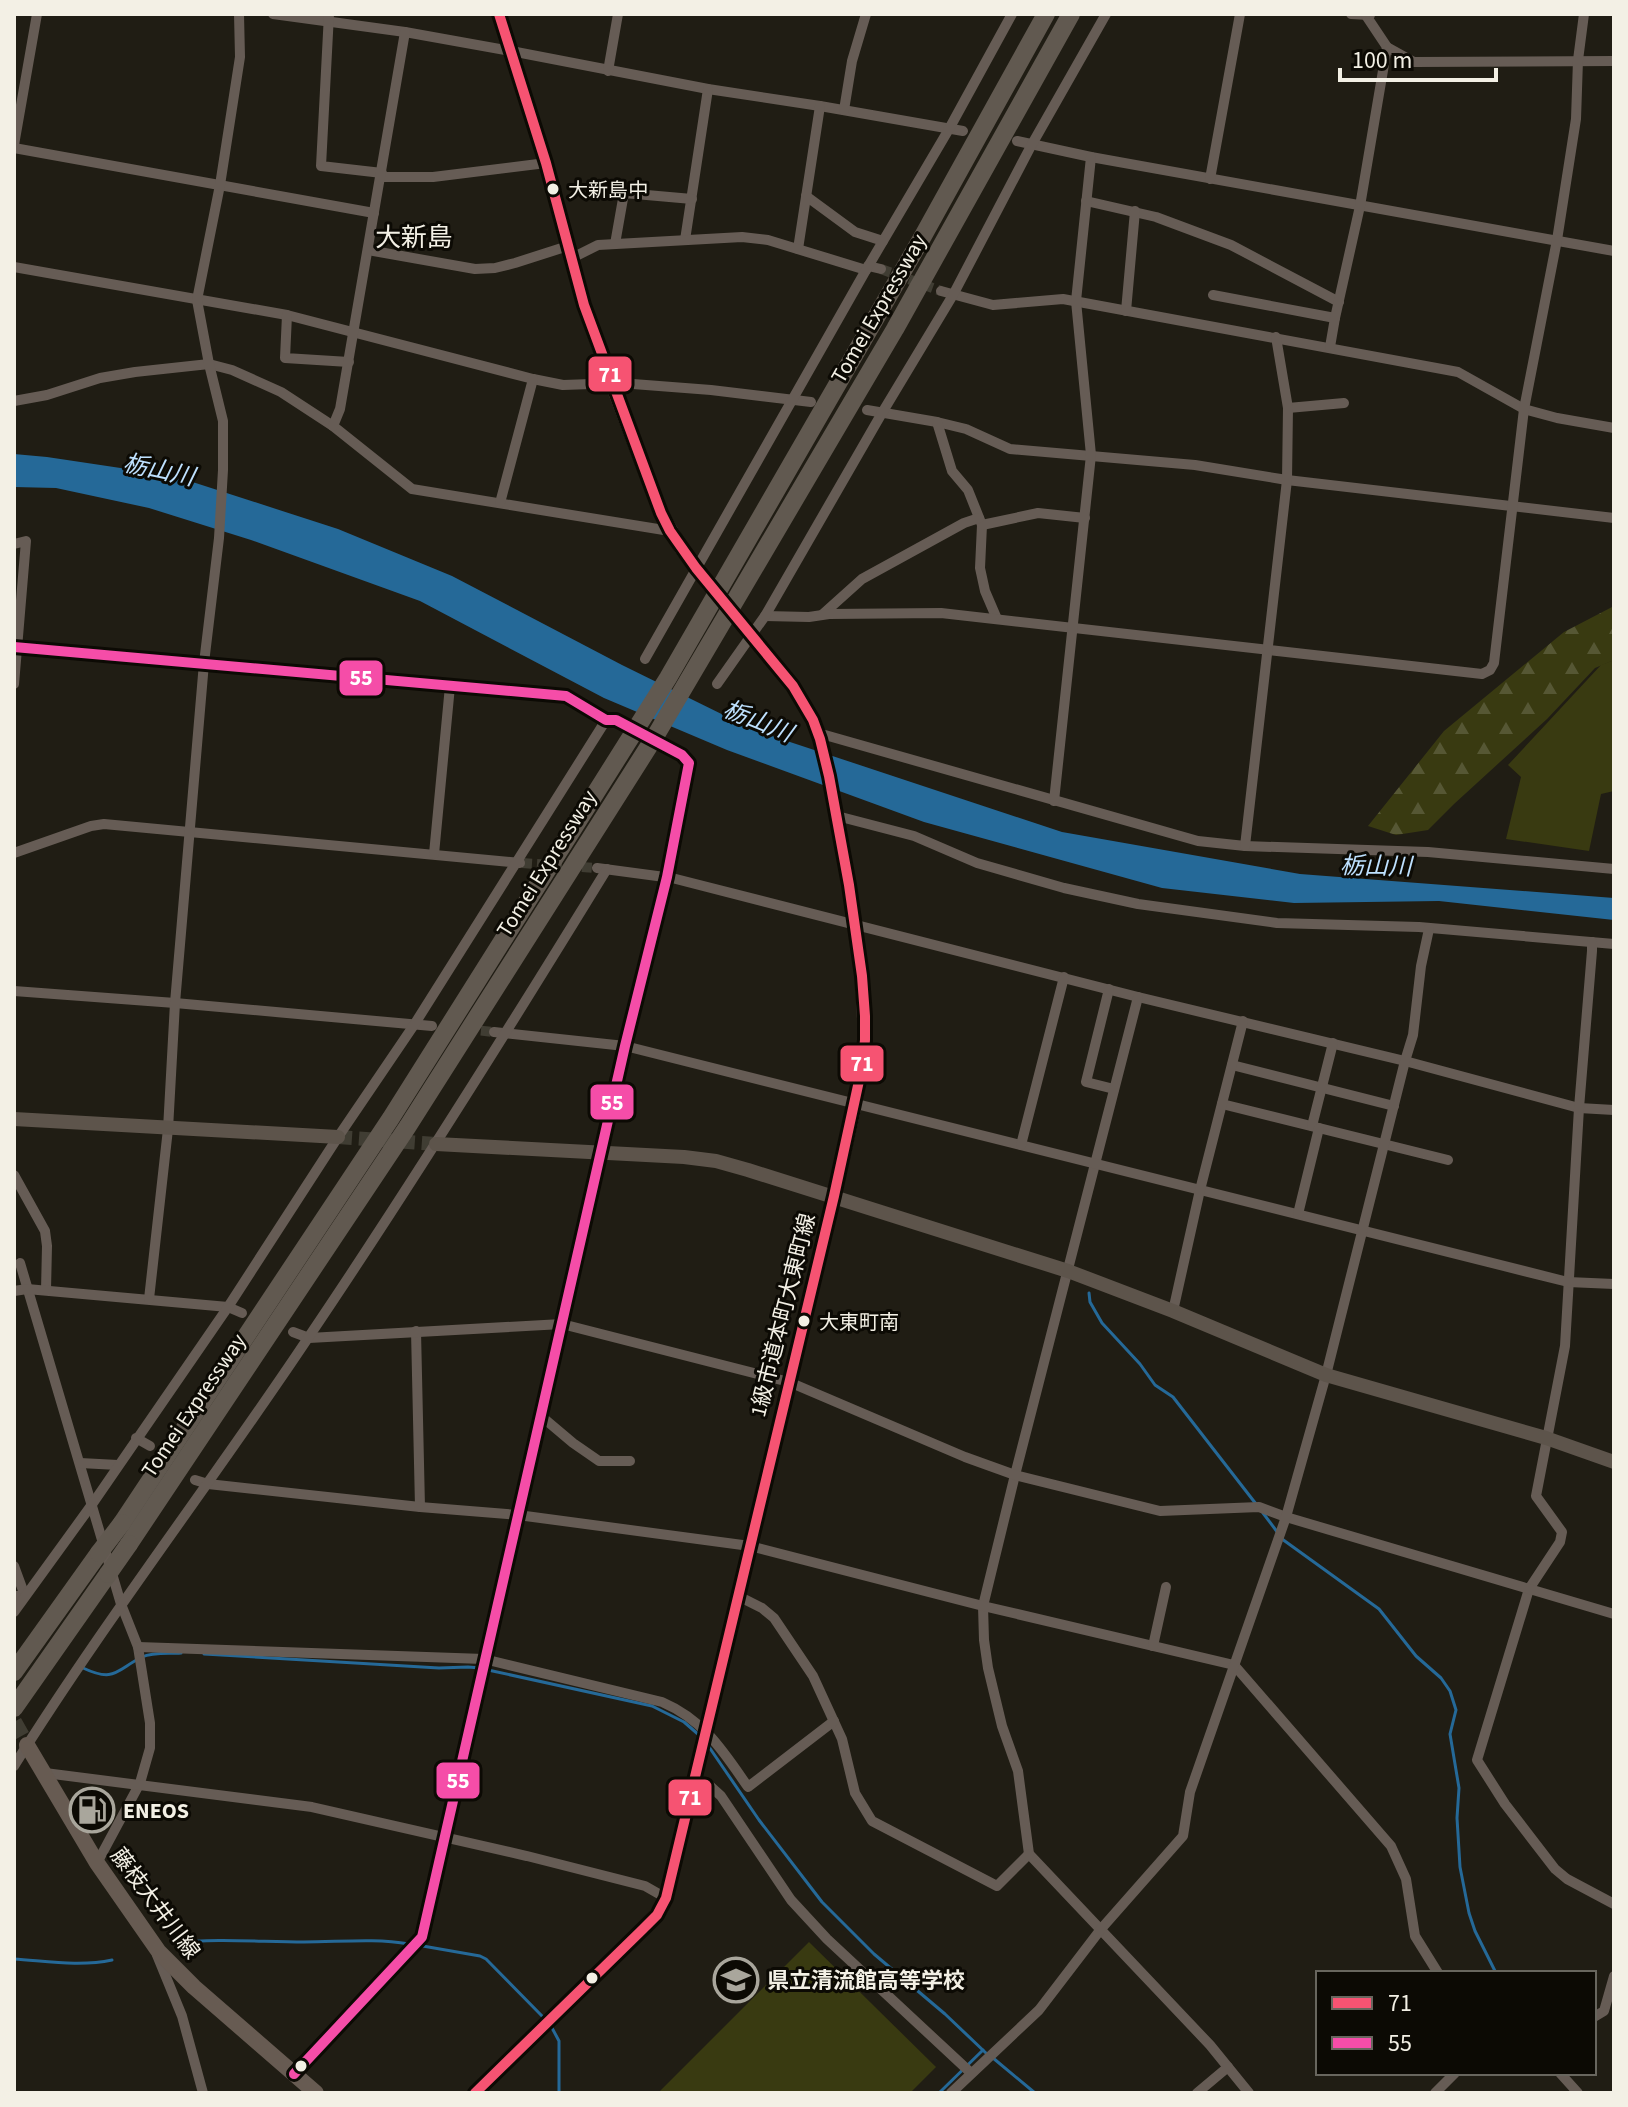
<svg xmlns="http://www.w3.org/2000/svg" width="1628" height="2107" font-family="'Source Sans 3','Noto Sans JP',sans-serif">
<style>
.green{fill:#393a11}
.forest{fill:url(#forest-firs)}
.water{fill:#256998}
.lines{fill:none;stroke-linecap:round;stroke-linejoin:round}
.stream{stroke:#256998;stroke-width:3}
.street-tunnel{stroke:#403d33;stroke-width:10;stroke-dasharray:10 5;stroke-linecap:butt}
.secondary-tunnel{stroke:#403d33;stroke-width:14;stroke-dasharray:14 7;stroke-linecap:butt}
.primary-tunnel{stroke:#403d33;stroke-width:16;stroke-dasharray:16 8;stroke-linecap:butt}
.street{stroke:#665c55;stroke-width:10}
.secondary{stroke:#5d544b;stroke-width:14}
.primary{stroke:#675b52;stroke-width:16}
.highway{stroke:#615950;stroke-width:18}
.highway-bridge{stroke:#615950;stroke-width:18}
.bus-1-casing{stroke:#0c0a04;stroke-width:16}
.bus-2-casing{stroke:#0c0a04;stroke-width:16}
.bus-1{stroke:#f65372;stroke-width:10}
.bus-2{stroke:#f54da8;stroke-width:10}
.bus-dot{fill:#f3f0e5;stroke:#0c0a04;stroke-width:3}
.labels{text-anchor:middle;stroke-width:6;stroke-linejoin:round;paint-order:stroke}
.bus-label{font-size:20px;fill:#f3f0e5;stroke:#0c0a04;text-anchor:start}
.street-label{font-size:22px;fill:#f3f0e5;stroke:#0c0a04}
.poi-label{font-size:22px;font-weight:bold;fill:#f3f0e5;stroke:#0c0a04;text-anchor:start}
.water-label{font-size:24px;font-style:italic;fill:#bee1ff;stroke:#0c0a04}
.quarter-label{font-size:26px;fill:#f3f0e5;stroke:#0c0a04}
.line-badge{stroke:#0c0a04;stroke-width:3}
.badge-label{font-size:22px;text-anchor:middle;font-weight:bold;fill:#fff}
</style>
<defs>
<pattern id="forest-firs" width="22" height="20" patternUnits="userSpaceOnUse" patternTransform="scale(2)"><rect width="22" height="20" fill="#393a11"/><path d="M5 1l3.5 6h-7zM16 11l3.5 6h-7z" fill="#565734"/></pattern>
</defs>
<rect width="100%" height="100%" fill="#201d14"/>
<g class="green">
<polygon points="1614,660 1614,791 1601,794 1589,851 1506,839 1521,777 1508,765 1601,665"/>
<polygon points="809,1942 936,2067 910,2093 658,2093"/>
</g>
<polygon class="forest" points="1614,606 1614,660 1595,668 1547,719 1454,804 1428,830 1396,835 1368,826 1444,731 1564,632"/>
<polygon class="water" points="14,454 47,457 174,476 338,529 452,576 622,665 754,730 1062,832 1300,874 1614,898 1614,920 1439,901 1294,903 1162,888 924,822 727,750 604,698 420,601 251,540 149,508 56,488 14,487"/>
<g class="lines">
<g class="stream">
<polyline points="1089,1293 1090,1302 1102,1323 1140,1364 1155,1385 1173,1397 1256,1504"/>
<polyline points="1263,1513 1278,1533"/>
<polyline points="1282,1539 1379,1609 1416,1656 1441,1678 1450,1691 1456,1710 1450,1734 1459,1788 1457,1818 1460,1867 1469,1913 1475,1931 1496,1973"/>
<polyline points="204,1654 439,1668 468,1667 480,1668"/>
<path d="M 83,1668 C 115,1683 116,1670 142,1657 C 153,1652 169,1654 181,1653"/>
<polyline points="488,1670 652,1706 684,1722 699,1735"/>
<polyline points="707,1744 759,1820 822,1902 874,1954 945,2014 987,2054"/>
<path d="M 174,1943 C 217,1938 261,1942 304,1942 C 340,1942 374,1938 409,1944"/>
<polyline points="417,1945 480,1956 486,1959 543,2017"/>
<path d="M 14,1959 C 46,1961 80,1967 112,1960"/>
<polyline points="551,2026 559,2041 559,2093"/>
<polyline points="993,2058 1035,2093"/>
<polyline points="939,2093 983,2050"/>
</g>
<g class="street-tunnel">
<polyline points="881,269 941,291"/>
<polyline points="522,863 597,868"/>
<polyline points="466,1029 494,1032"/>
</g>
<polyline class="secondary-tunnel" points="338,1137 436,1144"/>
<polyline class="primary-tunnel" points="14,1722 27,1745"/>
<g class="street">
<polyline points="273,14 405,32 511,51 708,89 820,106 963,131"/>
<polyline points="329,14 321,166 382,173"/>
<polyline points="1351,14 1370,15"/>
<polyline points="1365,14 1387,47 1414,62 1614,61"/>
<polyline points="608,71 618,14"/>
<polyline points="844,110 852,61 866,14"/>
<polyline points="1017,141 1091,157 1614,251"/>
<polyline points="14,145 37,14"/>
<polyline points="14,148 374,213"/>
<polyline points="381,177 433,177 546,163"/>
<polyline points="1210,179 1240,14"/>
<polyline points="806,196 855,232 883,241"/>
<polyline points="1086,201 1156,217 1231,245 1339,302"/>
<polyline points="685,240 708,89"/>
<polyline points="615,244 624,193 692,199"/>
<polyline points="798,249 820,106"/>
<polyline points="368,250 475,269 495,268 515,263 568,246"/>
<polyline points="572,258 598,245 742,237 768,240 866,270"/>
<polyline points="868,266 881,269"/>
<polyline points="14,267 287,315 533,379 563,385 620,383 711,390 811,402"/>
<polyline points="941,291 993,305 1063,299 1458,372 1524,409 1557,418 1614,428"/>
<polyline points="1213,295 1335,318"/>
<polyline points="1126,311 1135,211"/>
<polyline points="287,315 285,358 349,362"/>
<polyline points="1330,347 1335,318 1360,206 1387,47"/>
<polyline points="14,401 47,395 100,378 135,372 209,364 232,370 281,392 333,426 412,489 670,531"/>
<polyline points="1288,408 1344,403"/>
<polyline points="867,410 937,422 966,429 1010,449 1195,465 1287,480 1614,518"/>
<polyline points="937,422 952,471 968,490 982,525 980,568 985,591 997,619"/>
<polyline points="333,426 340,409 405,32"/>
<polyline points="500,503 533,379"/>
<polyline points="982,525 1038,513 1085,518"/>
<polyline points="14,544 26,541 14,684"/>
<polyline points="823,614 862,579 964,523 979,518"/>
<polyline points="765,616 809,617 829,614 941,613 1482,674 1490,670 1494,663 1524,409 1557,240 1576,119 1578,60 1584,14"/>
<polyline points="14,647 566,696 606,720 616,720 625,725"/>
<polyline points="645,659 866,270 949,129 1012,14"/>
<polyline points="717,684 765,616 882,413 953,295 1031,146 1106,14"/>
<polyline points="818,733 1198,841 1245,846 1428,852 1614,869"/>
<polyline points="1054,801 1091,455 1076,301 1091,157"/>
<polyline points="837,816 914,836 977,863 1064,888 1138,904 1277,923 1419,927 1614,944"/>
<polyline points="1245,846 1287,480 1288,408 1276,337"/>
<polyline points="14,853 91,826 104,824 520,863"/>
<polyline points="434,854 450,686"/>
<polyline points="597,868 672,878 1138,997 1405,1061 1579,1108 1614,1110"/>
<polyline points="1592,942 1592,951 1579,1108 1565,1346 1536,1496 1562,1532 1560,1542 1529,1589 1477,1760 1505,1804 1555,1869 1567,1879 1614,1904"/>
<polyline points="1109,989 1086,1082 1114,1089"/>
<polyline points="14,991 175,1003 432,1026"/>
<polyline points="1138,997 1015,1475 983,1606 984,1640 988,1668 1002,1726 1018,1771 1029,1854 1210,2045 1249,2093"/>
<polyline points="494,1032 625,1046 1568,1282 1614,1284"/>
<polyline points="1232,1065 1394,1106"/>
<polyline points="1222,1104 1448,1160"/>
<polyline points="1312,1126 1333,1043"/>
<polyline points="1021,1145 1064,977"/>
<polyline points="14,1175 45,1231 47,1246 46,1290"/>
<polyline points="1298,1214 1319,1128"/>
<polyline points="20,1263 121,1604 138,1647 150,1723 150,1748 140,1783 97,1863"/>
<polyline points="14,1291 27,1289 228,1307 242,1313"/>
<polyline points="149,1299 168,1129 175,1003 204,663 219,538 223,470 223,421 209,364 197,300 220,185 240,57 239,14"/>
<polyline points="1173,1311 1200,1190 1243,1021"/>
<polyline points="416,1331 420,1507"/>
<polyline points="293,1332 309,1338 562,1324 789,1382 965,1457 1015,1475 1160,1511 1259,1507 1286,1517 1614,1614"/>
<polyline points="541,1416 573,1443 599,1461 630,1461"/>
<polyline points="136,1438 150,1446"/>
<polyline points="80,1463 118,1465"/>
<polyline points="195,1480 208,1484 420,1507 518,1515 750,1546 983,1606 1234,1665 1391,1846 1406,1879 1415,1936 1438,1973"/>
<polyline points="14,1566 25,1596 14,1596"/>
<polyline points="738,1596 762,1608 774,1618 813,1676 842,1739 855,1793 872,1821 997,1886 1029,1854"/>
<polyline points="14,1612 93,1503 228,1307 338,1137 414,1025 606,720"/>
<polyline points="1153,1646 1166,1587"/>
<path d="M 138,1647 L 484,1659 L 662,1702 C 704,1720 723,1751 748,1787 L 834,1721"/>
<path d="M 14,1766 C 106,1619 212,1482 308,1338 C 412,1184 510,1027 607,869"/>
<polyline points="45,1773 312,1807 527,1856 645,1886 666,1898"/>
<polyline points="694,1780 710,1786 721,1796 791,1900 827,1939 971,2073"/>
<polyline points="157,1955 182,2016 203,2093"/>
<polyline points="1594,2017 1604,2011 1614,1976"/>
<polyline points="1560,2073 1578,2093"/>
<polyline points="294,2074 422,1937 625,1046 667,877 689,763 682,755 663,745"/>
<polyline points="951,2093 1039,2010 1101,1929 1183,1836 1190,1792 1286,1517 1326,1375 1405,1061 1413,1035 1421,966 1429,929"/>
<polyline points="1197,2093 1228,2067"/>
<polyline points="1435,2093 1455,2073"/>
</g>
<g class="secondary">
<polyline points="499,14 546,163 584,305 612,384 661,513 681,548 709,585"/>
<polyline points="14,1119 338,1137"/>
<polyline points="436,1144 684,1157 716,1161 748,1170 1068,1271 1173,1311 1326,1375 1546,1438 1614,1462"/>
<polyline points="475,2093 643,1929 661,1909 669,1885 834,1196 855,1104 865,1040 862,976 849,885 829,776 820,739 813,720 793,686 740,621"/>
</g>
<polyline class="primary" points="27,1745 97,1863 159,1952 194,1987 316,2093"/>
<g class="highway">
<polyline points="122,1523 391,1118 668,678 923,236 1046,14"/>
<polyline points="129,1544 408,1126 656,735 895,329 1071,14"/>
<polyline points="14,1672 99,1553"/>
<polyline points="14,1708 108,1574"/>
</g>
<g class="highway-bridge">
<polyline points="99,1553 122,1523"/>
<polyline points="108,1574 129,1544"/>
</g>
<g class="bus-1-casing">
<polyline id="bus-1" points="475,2093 643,1929 657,1915 666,1898 834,1196 862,1067 865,1040 865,1016 862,976 849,885 829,776 820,739 813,720 793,686 696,568 670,531 661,513 584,305 546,163 499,14"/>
</g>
<g class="bus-2-casing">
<polyline id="bus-2" points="14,647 566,696 606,720 616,720 682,755 689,763 667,877 625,1046 422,1937 294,2074"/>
</g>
<use href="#bus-1" class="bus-1"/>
<use href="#bus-2" class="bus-2"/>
</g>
<defs>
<g id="fuel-ring" transform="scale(2.3)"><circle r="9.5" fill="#0c0a04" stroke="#a9a69c" stroke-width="1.5"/><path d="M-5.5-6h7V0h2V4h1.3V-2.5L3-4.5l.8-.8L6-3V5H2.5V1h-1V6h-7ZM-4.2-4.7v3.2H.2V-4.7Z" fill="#a9a69c"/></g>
<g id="school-ring" transform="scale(2.3)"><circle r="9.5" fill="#0c0a04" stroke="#a9a69c" stroke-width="1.5"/><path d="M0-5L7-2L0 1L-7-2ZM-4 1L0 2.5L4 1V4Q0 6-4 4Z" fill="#a9a69c"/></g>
</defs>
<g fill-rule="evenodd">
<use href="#fuel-ring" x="92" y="1810"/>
<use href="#school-ring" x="736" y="1980"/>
</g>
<g class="bus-dot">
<circle cx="553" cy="189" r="7"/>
<circle cx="804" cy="1321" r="7"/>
<circle cx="592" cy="1978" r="7"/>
<circle cx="301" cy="2066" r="7"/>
</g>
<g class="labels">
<g class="bus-label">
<text x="568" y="197">大新島中</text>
<text x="819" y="1329">大東町南</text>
</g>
<g class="street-label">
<text transform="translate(878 308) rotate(-60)" y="8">Tomei Expressway</text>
<text transform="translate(546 863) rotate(-58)" y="8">Tomei Expressway</text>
<text transform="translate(782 1315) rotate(-76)" y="8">1級市道本町大東町線</text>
<text transform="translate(193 1405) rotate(-56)" y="8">Tomei Expressway</text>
<text transform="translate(156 1903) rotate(53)" y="8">藤枝大井川線</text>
</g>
<g class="poi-label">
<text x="123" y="1818">ENEOS</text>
<text x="767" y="1988">県立清流館高等学校</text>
</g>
<g class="water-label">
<text transform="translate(159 470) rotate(12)" y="8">栃山川</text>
<text transform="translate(758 721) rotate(22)" y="8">栃山川</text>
<text transform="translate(1376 866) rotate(1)" y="8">栃山川</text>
</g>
<g class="quarter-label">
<text x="414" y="246">大新島</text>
</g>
</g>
<g class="line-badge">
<rect x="587" y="355" width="46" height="38" rx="8" fill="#f65372"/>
<rect x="338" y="659" width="46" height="38" rx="8" fill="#f54da8"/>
<rect x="839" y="1044" width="46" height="39" rx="8" fill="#f65372"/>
<rect x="589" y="1083" width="46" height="38" rx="8" fill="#f54da8"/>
<rect x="435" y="1761" width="46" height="39" rx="8" fill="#f54da8"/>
<rect x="667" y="1778" width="46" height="39" rx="8" fill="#f65372"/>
</g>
<g class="badge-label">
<text x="610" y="382">71</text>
<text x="361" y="685">55</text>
<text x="862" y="1071">71</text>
<text x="612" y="1110">55</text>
<text x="458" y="1788">55</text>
<text x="690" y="1805">71</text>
</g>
<rect width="1628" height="2107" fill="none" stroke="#f3f0e5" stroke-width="32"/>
<rect x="1316" y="1971" width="280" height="104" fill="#0c0a04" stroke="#68665e" stroke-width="2"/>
<rect x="1332" y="1997" width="40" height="12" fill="#f65372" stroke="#68665e" stroke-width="2"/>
<text x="1388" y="2011" font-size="24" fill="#f3f0e5">71</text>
<rect x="1332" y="2037" width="40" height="12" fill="#f54da8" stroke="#68665e" stroke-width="2"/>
<text x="1388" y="2051" font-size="24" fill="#f3f0e5">55</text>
<path d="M1340 68v12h156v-12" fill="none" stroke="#f3f0e5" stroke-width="4"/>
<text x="1352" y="68" font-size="24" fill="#f3f0e5" stroke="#0c0a04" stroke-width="6" paint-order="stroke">100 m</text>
</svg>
